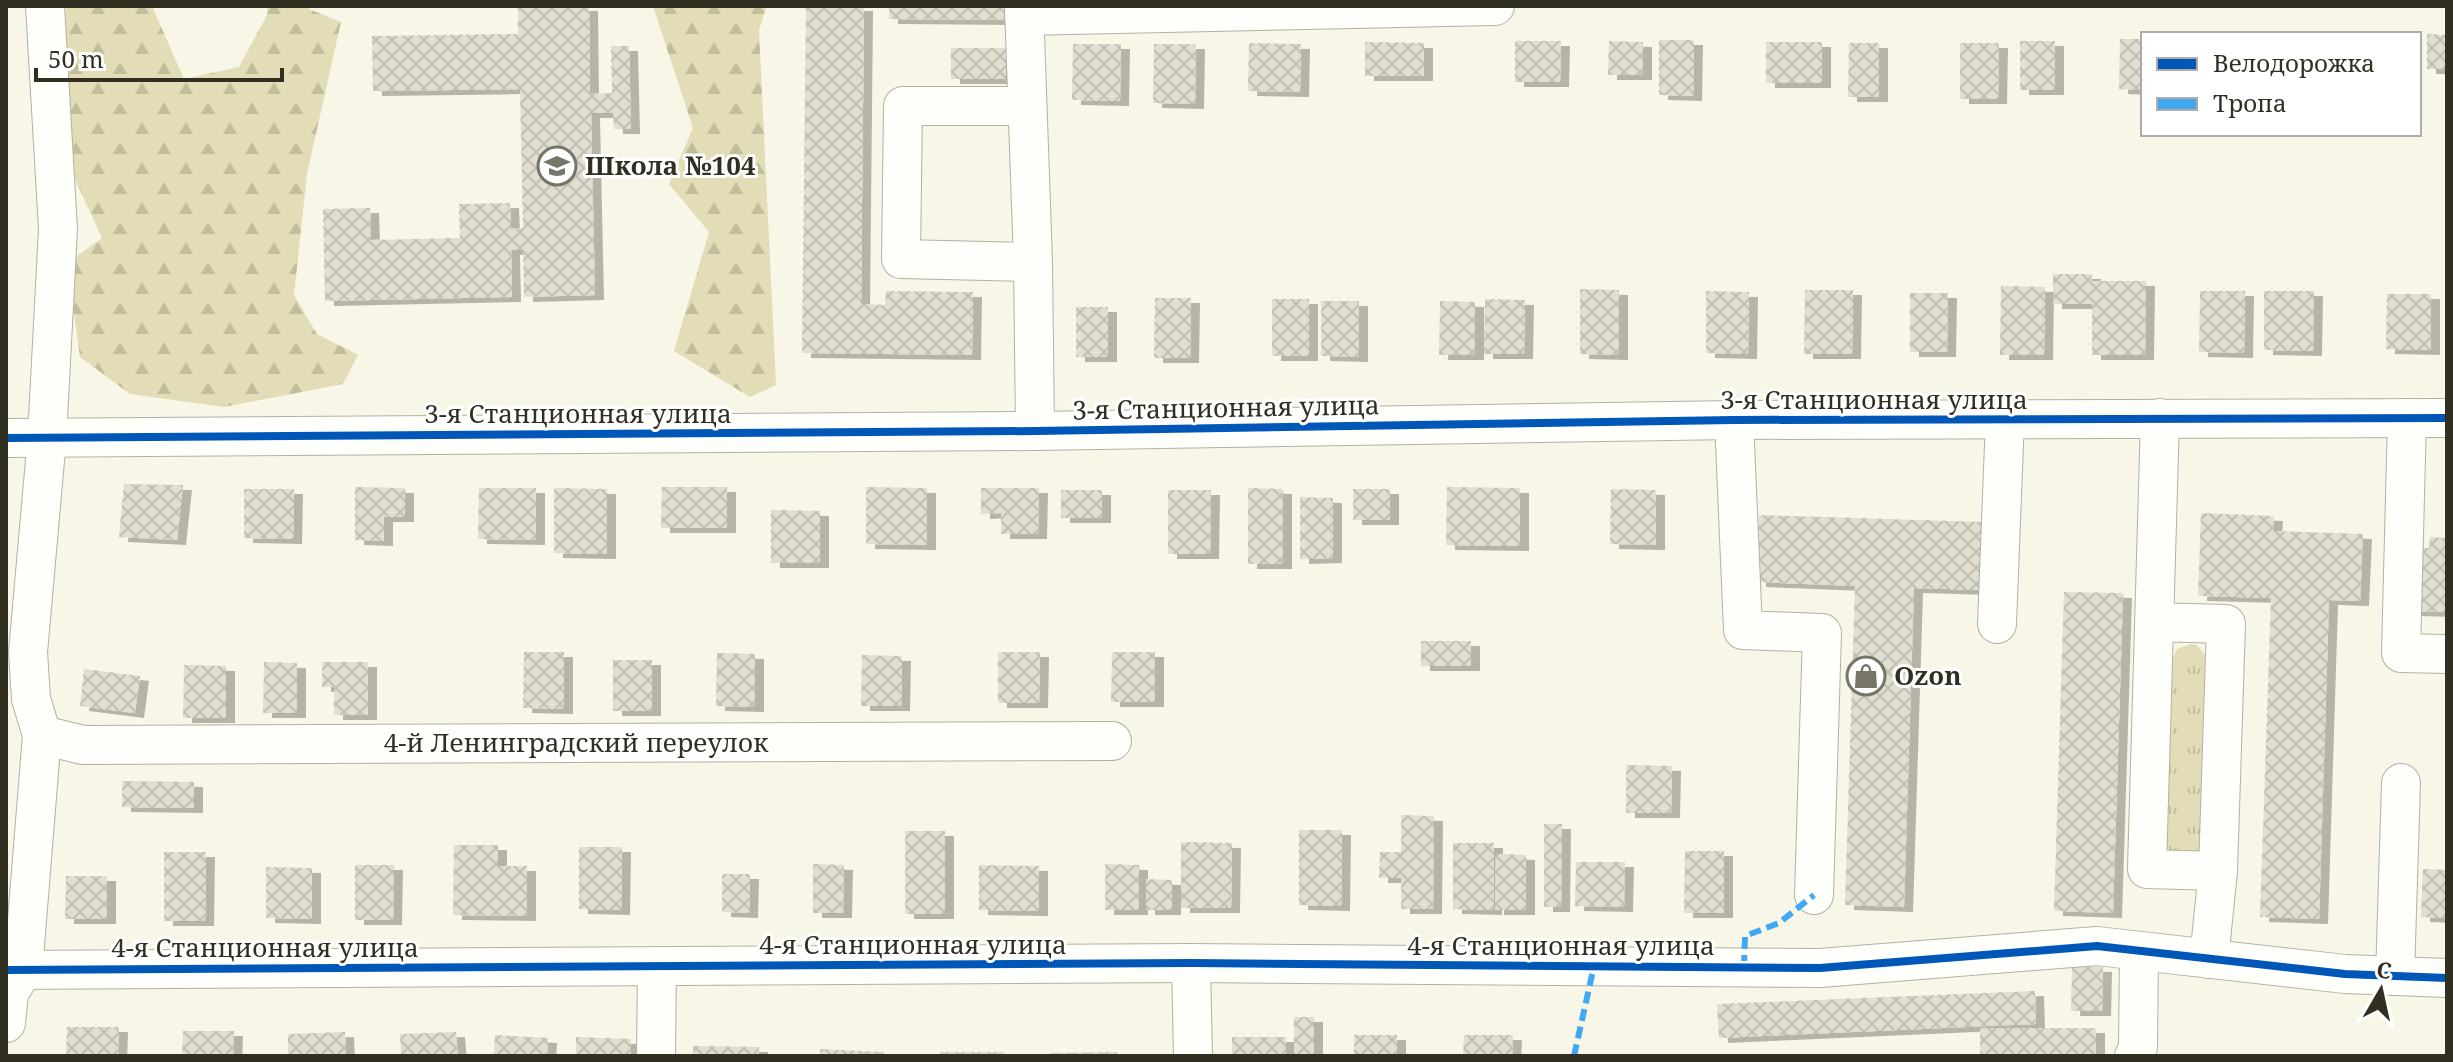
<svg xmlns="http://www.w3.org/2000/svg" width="2453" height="1062" font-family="'Noto Serif',serif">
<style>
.grass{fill:url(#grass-tufts)}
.forest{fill:url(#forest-firs)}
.building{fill:url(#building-cross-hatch);filter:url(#shadow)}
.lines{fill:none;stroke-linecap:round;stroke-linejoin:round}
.minor-casing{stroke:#b3b1a4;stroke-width:40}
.minor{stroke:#fefefb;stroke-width:38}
.quiet{stroke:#3fa9f5;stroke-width:6;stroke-dasharray:12 6;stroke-linecap:butt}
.cycleway-casing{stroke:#fff;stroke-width:13}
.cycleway{stroke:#0057b8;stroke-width:8}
.labels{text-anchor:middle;stroke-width:6;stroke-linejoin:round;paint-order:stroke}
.poi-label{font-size:26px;font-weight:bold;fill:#312f22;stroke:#fff;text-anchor:start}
.street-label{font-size:26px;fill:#312f22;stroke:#fff}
</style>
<defs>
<pattern id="grass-tufts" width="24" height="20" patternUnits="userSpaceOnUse" patternTransform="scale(2)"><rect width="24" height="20" fill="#e2ddb7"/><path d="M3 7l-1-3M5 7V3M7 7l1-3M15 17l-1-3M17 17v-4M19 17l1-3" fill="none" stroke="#c2be9d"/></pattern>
<pattern id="forest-firs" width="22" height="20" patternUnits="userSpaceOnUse" patternTransform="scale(2)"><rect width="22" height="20" fill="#e2ddb7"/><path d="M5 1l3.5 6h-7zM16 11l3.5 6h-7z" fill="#c2be9d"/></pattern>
<pattern id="building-cross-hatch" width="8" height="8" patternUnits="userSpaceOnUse" patternTransform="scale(2)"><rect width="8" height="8" fill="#dfded0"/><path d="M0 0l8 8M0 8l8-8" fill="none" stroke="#c0bfb2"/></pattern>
<filter id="shadow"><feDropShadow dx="9" dy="5" stdDeviation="0" flood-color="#0004"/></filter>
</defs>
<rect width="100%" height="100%" fill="#f8f6e7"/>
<polygon class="grass" points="2190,644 2197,645 2206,656 2200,850 2196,856 2171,855 2166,843 2172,661 2177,649"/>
<g class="forest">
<polygon points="66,6 152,6 184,79 239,67 267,15 267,6 309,6 309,9 341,22 307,174 294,295 317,334 358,355 343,384 224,407 130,394 80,357 67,263 102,238 62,151"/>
<polygon points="653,6 767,6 759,30 776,385 750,397 674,351 709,232 669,184 693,128"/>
</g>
<g class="building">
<polygon points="518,6 589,6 590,94 612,93 611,46 629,46 631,129 614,129 613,113 591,113 595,295 524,297 523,249 511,250 512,297 325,301 323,209 370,208 371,240 460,238 459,204 510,203 511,229 523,228 520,89 373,91 372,36 518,34"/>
<polygon points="806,6 864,6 861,304 885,305 886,291 973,292 972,355 802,353"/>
<polygon points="889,6 1009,6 1009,20 889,19"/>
<polygon points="2427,34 2447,35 2447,69 2427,69"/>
<polygon points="2120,39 2143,39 2143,90 2119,89"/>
<polygon points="1659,40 1694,40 1693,96 1659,95"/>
<polygon points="1515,41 1561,41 1560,82 1515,82"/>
<polygon points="1609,41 1643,42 1643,75 1608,75"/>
<rect x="2020" y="41" width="35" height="49"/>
<polygon points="1365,42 1424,43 1424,76 1365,76"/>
<rect x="1766" y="42" width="56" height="41"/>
<polygon points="1249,43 1301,44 1300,92 1248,91"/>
<polygon points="1849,43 1879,43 1879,97 1848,97"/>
<polygon points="1960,43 1999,43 1998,99 1960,99"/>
<polygon points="1073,44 1121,44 1120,101 1072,100"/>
<polygon points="1154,44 1196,44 1195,104 1153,103"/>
<rect x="951" y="48" width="55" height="31"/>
<polygon points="2053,274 2092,274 2091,281 2146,281 2145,355 2092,355 2092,304 2053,304"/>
<polygon points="2001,286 2045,287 2044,355 2000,355"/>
<polygon points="1580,289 1619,290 1619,355 1580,354"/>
<polygon points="1805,290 1853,290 1852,354 1804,354"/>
<polygon points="1706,291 1749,292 1748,354 1706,353"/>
<polygon points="2200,291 2245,291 2244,353 2199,352"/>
<polygon points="2264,291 2314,291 2313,351 2264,350"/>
<polygon points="1910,293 1948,293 1947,352 1910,352"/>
<polygon points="2387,294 2431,294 2431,350 2386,349"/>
<polygon points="1155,298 1191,298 1190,358 1154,358"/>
<rect x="1272" y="299" width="37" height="57"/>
<polygon points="1485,299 1525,300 1524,354 1484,354"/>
<polygon points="1321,301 1359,301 1359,357 1321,356"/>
<polygon points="1440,301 1475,302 1475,355 1439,355"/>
<rect x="1076" y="307" width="32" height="50"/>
<polygon points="124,484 183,485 177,540 119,537"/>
<polygon points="355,487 405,488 405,517 384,517 384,541 355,540"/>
<polygon points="662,487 727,487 727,528 661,528"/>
<polygon points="866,487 927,488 927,545 866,544"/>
<polygon points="1447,487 1520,488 1520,546 1446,545"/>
<polygon points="479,488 536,488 536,540 478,539"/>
<polygon points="554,488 607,489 607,554 554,553"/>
<polygon points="981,488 1039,488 1038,534 1001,534 1001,513 981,514"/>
<polygon points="1248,488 1283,489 1283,564 1248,564"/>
<polygon points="244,489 294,489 293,539 244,538"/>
<rect x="1353" y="489" width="37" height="31"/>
<polygon points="1611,489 1656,490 1656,545 1610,544"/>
<rect x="1061" y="490" width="41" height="28"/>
<polygon points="1168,490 1211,490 1210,554 1168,554"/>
<polygon points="1300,497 1333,498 1333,558 1300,559"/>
<polygon points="771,510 820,511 820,563 771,563"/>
<polygon points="2201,513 2274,516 2273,531 2363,534 2360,601 2329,600 2319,919 2260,917 2271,598 2198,596"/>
<polygon points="1759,515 1983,522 1980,590 1914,588 1904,907 1845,905 1855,586 1757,582"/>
<polygon points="2430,537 2447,538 2447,612 2410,611 2412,547 2429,548"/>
<polygon points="2064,592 2123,593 2113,913 2054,911"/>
<rect x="1421" y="641" width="50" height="25"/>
<polygon points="524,652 564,652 564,709 523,708"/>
<polygon points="998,652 1040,652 1039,703 998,703"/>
<polygon points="1112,652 1155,652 1155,702 1111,702"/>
<polygon points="717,653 755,654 755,707 716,706"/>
<polygon points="862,655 902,656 901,706 861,706"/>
<rect x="613" y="660" width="39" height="51"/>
<polygon points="264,662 297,663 297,713 263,713"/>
<polygon points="322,662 368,662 368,715 334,715 334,687 322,687"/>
<polygon points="184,665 226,666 226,718 183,718"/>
<polygon points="84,669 140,676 135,713 80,706"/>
<polygon points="1626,765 1672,766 1671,813 1626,813"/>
<polygon points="122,781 194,782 194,808 122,807"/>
<polygon points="1401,815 1434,816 1433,909 1401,909 1401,878 1379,878 1380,852 1401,852"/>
<polygon points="1544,824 1562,824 1561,907 1544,907"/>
<polygon points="1299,830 1342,830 1341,906 1299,905"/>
<rect x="905" y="831" width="40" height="83"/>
<polygon points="1181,842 1232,843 1231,908 1181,908"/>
<polygon points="1453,843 1494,843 1493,910 1453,909"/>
<polygon points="454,845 498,845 498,866 527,866 527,916 453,915"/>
<polygon points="579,847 622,847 621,910 579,909"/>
<polygon points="1685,851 1724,851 1724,913 1684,913"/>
<polygon points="164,852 206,852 205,921 164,921"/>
<polygon points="1496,854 1526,855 1526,910 1495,910"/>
<polygon points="1576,862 1625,862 1624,907 1575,906"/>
<polygon points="813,864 844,865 843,913 813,913"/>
<polygon points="1105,864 1139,865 1139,910 1105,910"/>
<polygon points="355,865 394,865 393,920 355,920"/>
<polygon points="979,865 1039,866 1039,911 979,910"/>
<polygon points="266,867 312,868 312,919 266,918"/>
<polygon points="2423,869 2447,870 2447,918 2421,917"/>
<polygon points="722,874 750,874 749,913 722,912"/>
<polygon points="66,876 107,876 107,919 65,919"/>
<polygon points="1146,879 1172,880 1172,910 1146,910"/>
<polygon points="2072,966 2103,967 2102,1011 2071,1011"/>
<polygon points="2035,991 2036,1024 1719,1038 1717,1004"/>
<rect x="1294" y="1017" width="20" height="39"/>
<polygon points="67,1027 119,1027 118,1056 66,1056"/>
<rect x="1980" y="1028" width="116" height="28"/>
<polygon points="183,1031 234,1031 233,1056 182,1056"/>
<polygon points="345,1032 346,1056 288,1056 288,1034"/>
<polygon points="456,1032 458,1056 401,1056 400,1034"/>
<polygon points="495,1035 548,1038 547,1056 494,1056"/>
<rect x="1354" y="1035" width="43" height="21"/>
<polygon points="1464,1035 1513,1035 1512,1056 1463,1056"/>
<polygon points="576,1037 631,1039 630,1056 576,1056"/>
<rect x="1232" y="1037" width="54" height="19"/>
<polygon points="693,1046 759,1047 759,1056 693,1056"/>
<polygon points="820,1049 883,1052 883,1056 820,1056"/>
<rect x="941" y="1052" width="63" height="4"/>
<polygon points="1117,1052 1117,1056 1050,1056 1050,1053"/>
</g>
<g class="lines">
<g class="minor-casing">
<g id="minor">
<polyline points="1024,6 1033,262 1035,431"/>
<polyline points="1024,16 1495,6"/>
<polyline points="1027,106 903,106 901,259 1033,262"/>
<polyline points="2407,418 2401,653 2447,654"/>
<polyline points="1734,420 1743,630 1822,633 1814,895"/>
<polyline points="6,438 1035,431 1734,420 2447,418"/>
<polyline points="2155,622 2226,624 2218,871 2147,869 2160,418"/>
<polyline points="1997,624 2005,419"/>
<polyline points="42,735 83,745 1112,741"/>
<polyline points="2209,959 2218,871"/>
<polyline points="1191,963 1193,1056"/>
<polyline points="6,970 1191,963 1820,968 2097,946 2345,974 2447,978"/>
<polyline points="2395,976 2401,783"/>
<polyline points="6,1023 9,993 23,970 42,735 31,699 28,652 47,438 58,229 45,6"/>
<polyline points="656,1056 657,966"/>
<polyline points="2134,1056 2138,1048 2139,951"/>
</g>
</g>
<use href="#minor" class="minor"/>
<g class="quiet">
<polyline points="1744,967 1745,936 1779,923 1814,895"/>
<polyline points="1574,1056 1594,966"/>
</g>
<g class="cycleway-casing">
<g id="cycleway">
<polyline points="6,438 1035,431 1734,420 2447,418"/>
<polyline points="6,970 1191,963 1820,968 2097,946 2345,974 2447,978"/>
</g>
</g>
<use href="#cycleway" class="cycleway"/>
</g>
<defs>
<g id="school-ring" transform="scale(2)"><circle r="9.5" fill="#fff" stroke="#777567" stroke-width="1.5"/><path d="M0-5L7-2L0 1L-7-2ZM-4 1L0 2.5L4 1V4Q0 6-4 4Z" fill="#777567"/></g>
<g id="shop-ring" transform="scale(2)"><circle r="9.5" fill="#fff" stroke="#777567" stroke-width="1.5"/><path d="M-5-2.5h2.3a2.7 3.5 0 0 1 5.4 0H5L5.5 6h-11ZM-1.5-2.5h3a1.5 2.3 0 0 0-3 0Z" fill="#777567"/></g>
</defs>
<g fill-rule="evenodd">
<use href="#school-ring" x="557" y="166"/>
<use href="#shop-ring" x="1866" y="676"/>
</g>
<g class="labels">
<g class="poi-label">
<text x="585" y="175">Школа №104</text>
<text x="1894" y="685">Ozon</text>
</g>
<g class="street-label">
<text x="1874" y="409">3-я Станционная улица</text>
<text transform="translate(1226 408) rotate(-1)" y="9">3-я Станционная улица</text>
<text x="578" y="423">3-я Станционная улица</text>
<text x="576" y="752">4-й Ленинградский переулок</text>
<text x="913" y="954">4-я Станционная улица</text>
<text x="1561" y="955">4-я Станционная улица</text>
<text x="265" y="957">4-я Станционная улица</text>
</g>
</g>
<rect width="2453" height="1062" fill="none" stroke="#312f22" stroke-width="16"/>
<rect x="2141" y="32" width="280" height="104" fill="#ffffff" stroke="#adaca7" stroke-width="2"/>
<rect x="2157" y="58" width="40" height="12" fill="#0057b8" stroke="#adaca7" stroke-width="2"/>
<text x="2213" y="72" font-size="24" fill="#312f22">Велодорожка</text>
<rect x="2157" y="98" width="40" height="12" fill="#3fa9f5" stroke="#adaca7" stroke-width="2"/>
<text x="2213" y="112" font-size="24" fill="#312f22">Тропа</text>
<g transform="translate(2381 990) rotate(9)" stroke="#ffffff" stroke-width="6" paint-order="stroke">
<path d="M0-6L14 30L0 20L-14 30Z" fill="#312f22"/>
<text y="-12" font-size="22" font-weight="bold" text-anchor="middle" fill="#312f22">С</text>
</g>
<path d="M36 68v12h246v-12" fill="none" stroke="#312f22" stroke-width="4"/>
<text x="48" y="68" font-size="24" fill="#312f22" stroke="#ffffff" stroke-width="6" paint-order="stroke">50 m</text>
</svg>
